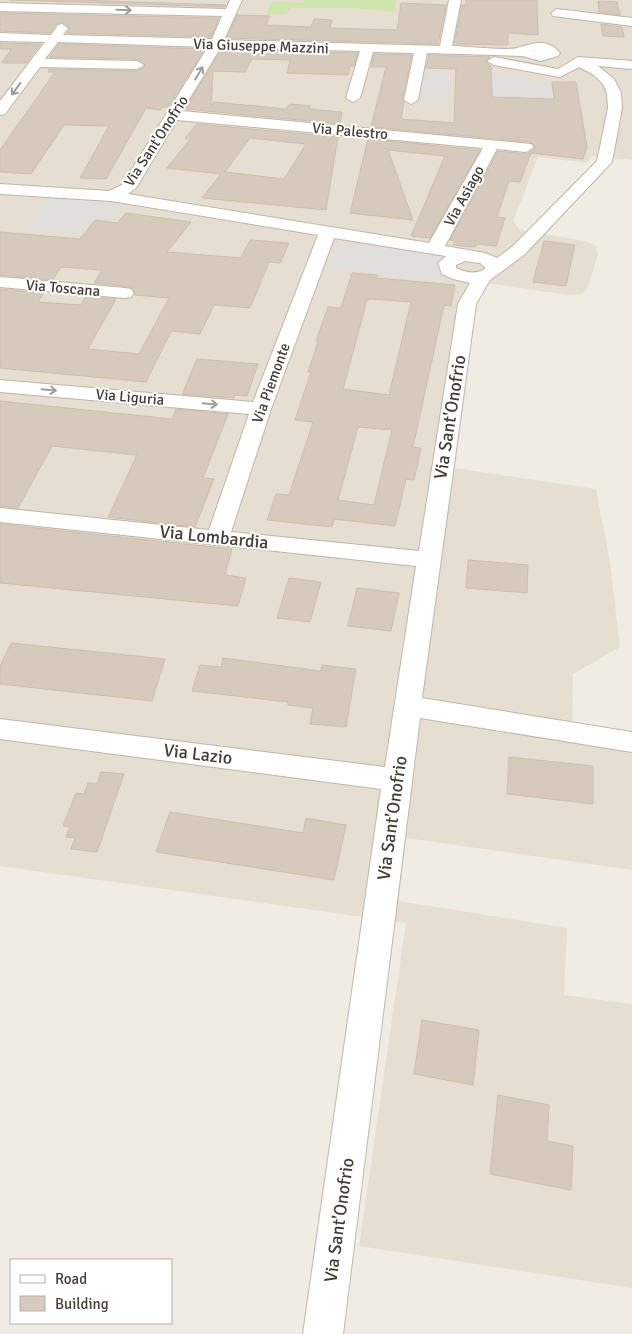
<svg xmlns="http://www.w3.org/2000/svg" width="632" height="1334" font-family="Signika,sans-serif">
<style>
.residential{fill:#e5ded1}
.green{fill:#cee5ac}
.parking{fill:#e1dfdc}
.building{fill:#d5cabc;stroke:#cdbfad;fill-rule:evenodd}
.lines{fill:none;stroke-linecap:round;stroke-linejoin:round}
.minor-casing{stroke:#bfb6a9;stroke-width:2}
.minor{fill:#fff;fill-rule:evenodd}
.oneway{stroke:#a09e9a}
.labels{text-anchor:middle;stroke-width:4;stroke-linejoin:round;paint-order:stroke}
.far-street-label{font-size:15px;fill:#423c34;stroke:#fff}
.street-label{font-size:18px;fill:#423c34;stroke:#fff}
</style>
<rect width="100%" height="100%" fill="#f1ece3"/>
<polygon class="residential" points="0,0 632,0 632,160 592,156 588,163 538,157 513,221 519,229 526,231 585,241 596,246 598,254 588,288 582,294 568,295 479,282 455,468 596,489 610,562 620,647 573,674 572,726 632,735 632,870 406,838 399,901 567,928 564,995 632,1004 632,1288 359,1246 406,923 0,866"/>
<polygon class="green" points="303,0 396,0 394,12 359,8 290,8 286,14 266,14 273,2 304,3"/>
<g class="parking">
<polygon points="413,71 451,73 447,101 408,99"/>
<polygon points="482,73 530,76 531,81 552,82 554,99 482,97"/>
<polygon points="51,193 123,204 106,222 85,233 24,228"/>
<polygon points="345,243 428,252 444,259 446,271 463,282 328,269 337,246"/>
</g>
<g class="building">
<polygon points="9,0 77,0 226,5 225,7"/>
<polygon points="466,0 537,0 538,35 508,33 508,45 454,44 462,5 466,5"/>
<polygon points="598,1 617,2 620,15 599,12"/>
<polygon points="401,3 446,5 438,44 227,38 237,15 270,16 266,25 311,27 314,19 332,20 330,28 397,30"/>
<polygon points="0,13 219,18 211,37 67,33 70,28 62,22 56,24 50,33 0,31"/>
<polygon points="601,24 622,27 624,37 603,36"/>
<polygon points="0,43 41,44 26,63 2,63 11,49 0,49"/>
<polygon points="59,44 205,49 168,107 163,107 160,110 146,108 106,179 80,178 109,126 64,125 31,174 0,172 0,150 55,72 48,72 49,69 137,71 146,66 137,59 49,57"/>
<polygon points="222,49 358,53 354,66 350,66 348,75 287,73 290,60 252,59 245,72 213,71 211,107 214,102 286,109 290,104 311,106 309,109 342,112 340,124 185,109"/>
<polygon points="374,54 412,55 402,100 404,102 401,119 454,123 456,69 426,68 429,55 490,57 485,62 491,66 492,97 554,99 552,82 576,82 587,147 583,159 531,153 520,182 509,181 497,217 505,218 496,246 477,244 475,247 453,245 455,241 450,240 498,151 526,154 535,149 535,146 531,142 371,127 386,67 371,67"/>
<path d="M 197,124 L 338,137 L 326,210 L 202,198 L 221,174 L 167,168 L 191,138 L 185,138 ZM 250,138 L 306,144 L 284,179 L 225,172 Z"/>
<polygon points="368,139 480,150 430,238 411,236 445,156 388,150 413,220 350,213"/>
<polygon points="126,213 191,222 167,252 241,258 250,240 289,243 280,263 269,262 250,308 214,305 200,334 171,331 146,382 0,368 0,289 44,293 38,302 81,305 86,296 116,299 88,349 139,354 169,298 135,295 131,287 94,283 102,270 61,267 53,280 0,275 0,232 80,239 95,220 117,223"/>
<polygon points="544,241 575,245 566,286 533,282"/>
<path d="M 352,273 L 378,275 L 377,278 L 455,285 L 451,306 L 444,305 L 413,447 L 421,448 L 414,480 L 406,479 L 395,526 L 334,519 L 332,527 L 267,520 L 276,494 L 289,495 L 313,422 L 295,420 L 311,372 L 308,372 L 318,342 L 316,341 L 328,307 L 341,308 ZM 371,299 L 411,302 L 389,395 L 343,389 L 367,300 ZM 358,427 L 392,430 L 374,505 L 338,500 Z"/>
<polygon points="197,359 258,364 247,396 235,395 234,398 182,394"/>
<polygon points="0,401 172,419 176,409 228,414 203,478 214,479 195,527 108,517 137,455 52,446 18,508 0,506"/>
<polygon points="0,524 232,549 225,575 246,578 238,606 0,583"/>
<polygon points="468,560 528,565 527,593 466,588"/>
<polygon points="289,578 321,582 310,622 277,618"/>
<polygon points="357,588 399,593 391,631 348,626"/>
<polygon points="11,643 165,659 152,701 0,684 0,666"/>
<polygon points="223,658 321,671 322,665 356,669 346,727 310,724 313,708 288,705 288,702 192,691 200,665 221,667"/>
<polygon points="509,757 593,766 593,804 507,794"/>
<polygon points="101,772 124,774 97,852 71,849 75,838 66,837 70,827 63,826 76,793 84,794 88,783 97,784"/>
<polygon points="170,812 303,833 306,818 346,825 334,880 156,852"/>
<polygon points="422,1020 479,1030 473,1085 414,1074"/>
<polygon points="498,1095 549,1105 547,1141 573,1146 571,1190 490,1174"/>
</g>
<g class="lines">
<g class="minor-casing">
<g id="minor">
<path d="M 230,0 L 242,0 L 224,40 L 440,46 L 449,0 L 461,0 L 452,46 C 465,46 507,51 517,48 C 532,44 547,37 560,53 L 558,56 L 541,61 L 522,56 L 427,53 L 418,100 L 411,104 L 404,100 L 414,53 L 373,52 L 360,98 L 353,102 L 346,98 L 360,51 L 221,47 L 182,111 L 531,144 L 534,147 L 526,152 L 497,149 L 445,246 L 485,253 L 497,258 L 513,246 L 597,161 L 608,108 L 607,93 L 603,84 L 594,75 L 579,67 L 560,77 L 494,65 L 487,61 L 494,57 L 558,69 L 578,57 L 632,61 L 632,69 L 598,66 L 614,79 L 621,93 L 622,108 L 612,162 L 525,254 L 490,280 L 476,304 L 422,698 L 632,732 L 632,752 L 420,718 L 343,1334 L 303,1334 L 381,789 L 0,739 L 0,719 L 385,767 L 416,566 L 0,522 L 0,508 L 209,530 L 249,414 L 0,392 L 0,380 L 253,402 L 318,235 L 111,201 L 0,194 L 0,184 L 109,191 L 122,185 L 208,47 L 58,42 L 45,59 L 137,61 L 144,65 L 137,69 L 40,67 L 5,114 L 0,115 L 0,101 L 45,42 L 0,41 L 0,33 L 51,35 L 58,25 L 62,24 L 68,28 L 63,35 L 212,39 L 222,16 L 0,11 L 0,3 L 226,9 ZM 531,50 L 532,50 L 544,52 ZM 177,120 L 483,148 L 429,243 L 128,194 L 136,188 ZM 334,238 L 446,256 L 438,263 L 442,274 L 453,279 L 470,283 L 458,304 L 419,551 L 231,532 L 271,409 ZM 465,261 L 480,263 L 486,268 C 477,275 467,273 456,268 L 456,265 Z"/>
<polygon points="557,9 632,18 632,26 553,16 551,13"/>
<polygon points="0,277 125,288 131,289 134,293 131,297 125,298 0,287"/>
</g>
</g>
<use href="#minor" class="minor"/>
</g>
<defs><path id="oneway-shaft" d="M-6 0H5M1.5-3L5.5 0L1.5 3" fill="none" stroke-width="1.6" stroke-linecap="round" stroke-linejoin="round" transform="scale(1.25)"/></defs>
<g class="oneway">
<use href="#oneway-shaft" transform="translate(124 10) rotate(2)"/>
<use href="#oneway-shaft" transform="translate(199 73) rotate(-59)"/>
<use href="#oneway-shaft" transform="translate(16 89) rotate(126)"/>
<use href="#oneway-shaft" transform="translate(49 390) rotate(5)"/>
<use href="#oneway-shaft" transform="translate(210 404) rotate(5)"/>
</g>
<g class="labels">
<g class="far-street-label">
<text transform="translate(261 46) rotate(2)" y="5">Via Giuseppe Mazzini</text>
<text transform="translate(350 131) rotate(5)" y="5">Via Palestro</text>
<text transform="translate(156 141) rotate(-57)" y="5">Via Sant'Onofrio</text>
<text transform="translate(464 196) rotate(-61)" y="5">Via Asiago</text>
<text transform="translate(63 288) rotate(5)" y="5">Via Toscana</text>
<text transform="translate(271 383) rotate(-70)" y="5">Via Piemonte</text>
<text transform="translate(130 397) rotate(5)" y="5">Via Liguria</text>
</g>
<g class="street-label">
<text transform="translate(450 417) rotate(-81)" y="6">Via Sant'Onofrio</text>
<text transform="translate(214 537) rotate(6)" y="6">Via Lombardia</text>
<text transform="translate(198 754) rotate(7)" y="6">Via Lazio</text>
<text transform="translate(392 818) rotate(-82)" y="6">Via Sant'Onofrio</text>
<text transform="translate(339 1220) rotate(-82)" y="6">Via Sant'Onofrio</text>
</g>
</g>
<rect x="10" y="1259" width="162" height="65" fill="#ffffff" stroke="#b3b1ae"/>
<rect x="20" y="1275" width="25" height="8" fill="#ffffff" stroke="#b3b1ae"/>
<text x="55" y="1284" font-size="15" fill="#423c34">Road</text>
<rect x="20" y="1296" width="25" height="15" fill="#d5cabc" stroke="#b3b1ae"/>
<text x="55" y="1309" font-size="15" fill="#423c34">Building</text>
</svg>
